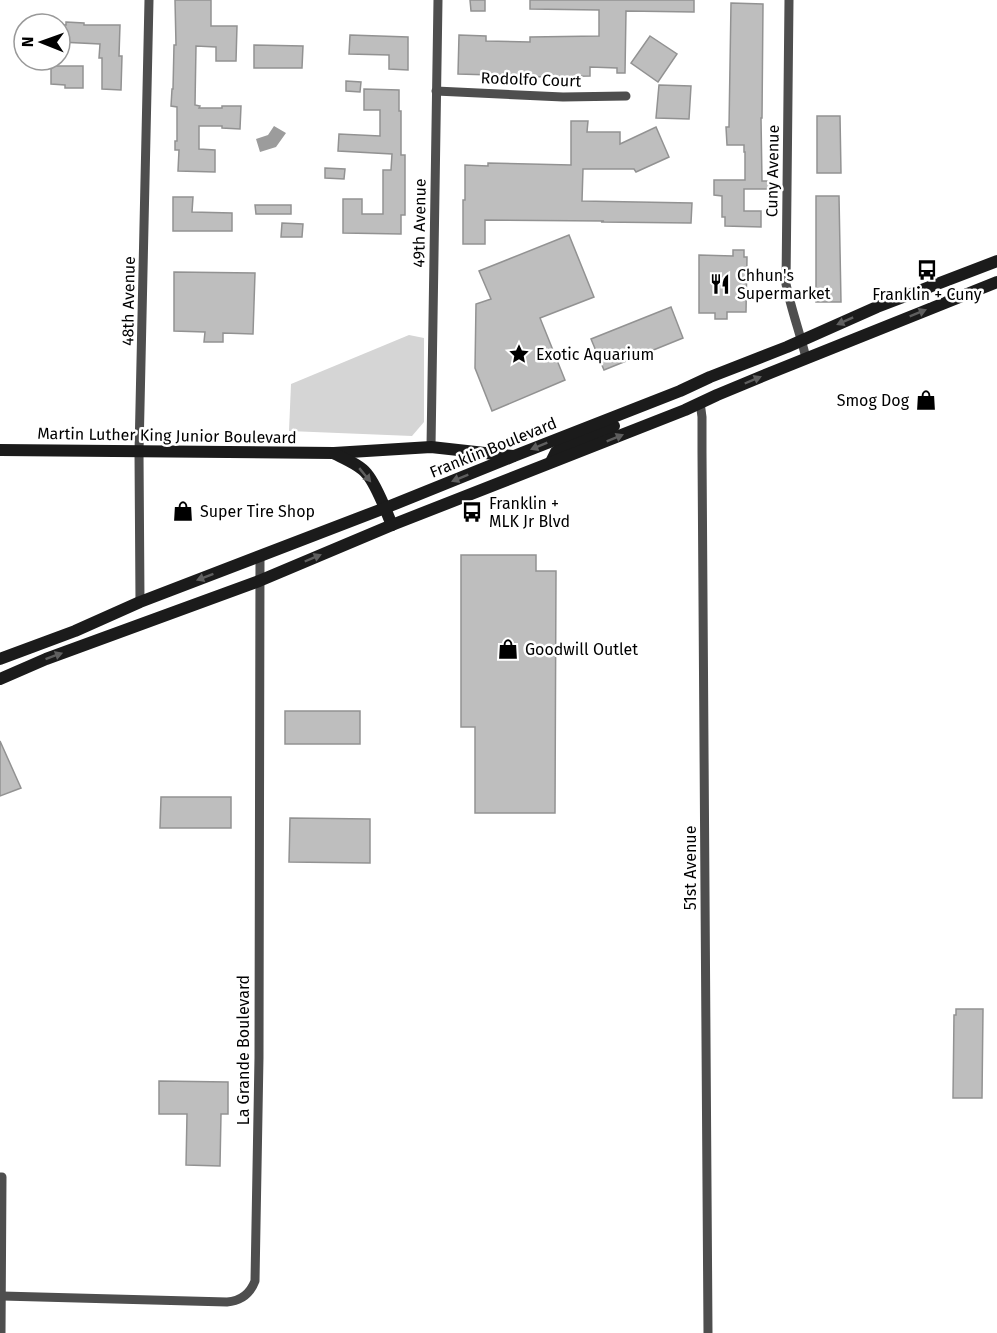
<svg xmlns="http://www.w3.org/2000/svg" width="997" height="1333" font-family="'Fira Sans',sans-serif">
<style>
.green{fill:#d5d5d5}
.water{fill:#9c9c9c}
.building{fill:#bebebe;stroke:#929292;stroke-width:1.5}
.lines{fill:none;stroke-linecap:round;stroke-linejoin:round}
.street{stroke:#4e4e4e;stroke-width:9}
.secondary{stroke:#1b1b1b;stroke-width:12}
.oneway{fill:#5f5f5f}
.labels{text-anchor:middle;stroke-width:5;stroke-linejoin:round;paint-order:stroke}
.street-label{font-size:16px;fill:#000;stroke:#fff}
.poi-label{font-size:16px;fill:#000;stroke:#fff;text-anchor:start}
</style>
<rect width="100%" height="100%" fill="#fff"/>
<polygon class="green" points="409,335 424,338 424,422 412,436 289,431 291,384"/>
<polygon class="water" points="274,126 286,133 276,147 260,152 256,139 268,135"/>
<g class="building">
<polygon points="175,0 211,0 211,26 237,26 236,61 216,61 216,47 196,46 195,105 200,106 199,108 222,108 222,106 241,106 240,129 222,128 222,126 199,126 199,149 215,150 215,172 178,171 179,150 175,150 175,141 177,141 177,107 171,106 172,89 173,89 174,45 176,45"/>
<polygon points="470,0 485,0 485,11 471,11"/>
<polygon points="530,0 694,0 694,12 626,11 625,73 617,73 617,68 590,67 590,76 529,77 529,76 458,74 459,35 486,36 486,41 530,42 530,37 599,36 599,10 530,9"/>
<polygon points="731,3 763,4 762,118 761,118 762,181 770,181 769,189 744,189 744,211 761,211 761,227 725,226 725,217 722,217 722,196 714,195 714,180 745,180 745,152 744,152 744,145 727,145 726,127 729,127"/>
<polygon points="66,22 84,23 84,25 120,25 119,56 122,56 121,90 102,89 102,58 99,58 100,44 60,42 60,25 66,25"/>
<polygon points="350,35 408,37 408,70 389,69 389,55 349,54"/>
<polygon points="650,36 677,54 658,82 631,63"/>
<polygon points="254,45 303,46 302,68 254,68"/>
<polygon points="51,66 83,66 83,88 65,88 65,85 51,84"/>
<polygon points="346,81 361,82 360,92 346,91"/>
<polygon points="659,85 691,86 689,119 656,118"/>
<polygon points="364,89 399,90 399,111 401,111 401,155 405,155 405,215 401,215 401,234 343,233 343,199 362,199 362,214 383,214 383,170 391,170 392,154 338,151 339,134 380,136 380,110 364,110"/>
<polygon points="817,116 840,116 841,173 817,173"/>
<polygon points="571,121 588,121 587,132 620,132 620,144 656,127 669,157 636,172 634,169 583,169 582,201 692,203 691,223 601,222 604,221 485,220 485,244 463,244 463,200 465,200 465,165 488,166 488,163 571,165"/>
<polygon points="325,168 345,169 344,179 325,178"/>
<polygon points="816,196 839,196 841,302 816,302"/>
<polygon points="173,197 193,197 192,212 232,213 232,231 173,231"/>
<polygon points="255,205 291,205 291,214 256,214"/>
<polygon points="282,223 303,224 302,237 281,237"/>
<polygon points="569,235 594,297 540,318 565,380 492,411 475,368 476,304 491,299 479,271"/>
<polygon points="733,250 744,250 744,257 747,257 746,312 727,312 727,319 715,319 715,313 699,313 699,255 733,256"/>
<polygon points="174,272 255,273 253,334 223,333 223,342 204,342 205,332 174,331"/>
<polygon points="671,307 683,338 604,370 591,339"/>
<polygon points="461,555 536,555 536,571 556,571 555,813 475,813 475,727 461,727"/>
<rect x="285" y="711" width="75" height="33"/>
<polygon points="0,741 21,788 0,796"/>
<polygon points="161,797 231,797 231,828 160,828"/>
<polygon points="290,818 370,819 370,863 289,862"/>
<polygon points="956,1009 983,1009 982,1098 953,1098 954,1015 956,1015"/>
<polygon points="159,1081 228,1082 228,1114 221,1114 220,1166 186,1165 187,1114 159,1114"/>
</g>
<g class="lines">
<g class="street">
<path d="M 789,0 L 786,284 C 791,309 800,333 806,358"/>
<polyline points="436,91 563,97 626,96"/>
<polyline points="700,402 702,417 702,452 708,1333"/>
<polyline points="431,447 438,0"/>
<polyline points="140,602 139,452 149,0"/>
<polyline points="0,1177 2,1177 1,1333"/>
<path d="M 2,1296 L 227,1302 C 241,1301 250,1294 255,1281 L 259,1057 L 260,556"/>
</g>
<g class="secondary">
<polyline points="0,450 334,453 431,447 513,456"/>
<path d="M 335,454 C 345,459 360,465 367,474 C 377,486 386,511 392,525"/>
<polyline points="551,462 556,452 562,448 614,426"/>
<polyline points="0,659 75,631 140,602 385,508 514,456 680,391 710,377 787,347 877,307 997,261"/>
<polyline points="0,679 46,659 259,581 392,525 685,410 717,395 770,373 997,282"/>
</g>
</g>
<defs><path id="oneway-solid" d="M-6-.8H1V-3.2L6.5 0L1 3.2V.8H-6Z" transform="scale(1.5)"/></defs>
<g class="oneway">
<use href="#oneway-solid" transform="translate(918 313) rotate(-22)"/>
<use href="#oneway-solid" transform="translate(845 321) rotate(156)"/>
<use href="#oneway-solid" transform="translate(753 380) rotate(-23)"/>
<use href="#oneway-solid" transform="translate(615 438) rotate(-22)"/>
<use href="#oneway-solid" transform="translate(539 446) rotate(158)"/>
<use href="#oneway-solid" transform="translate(365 475) rotate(50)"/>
<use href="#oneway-solid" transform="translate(460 478) rotate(158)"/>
<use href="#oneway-solid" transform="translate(313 558) rotate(-23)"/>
<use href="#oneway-solid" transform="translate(205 577) rotate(159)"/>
<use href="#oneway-solid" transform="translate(54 656) rotate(-20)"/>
</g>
<defs>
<g id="bus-bare" transform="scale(1.62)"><path d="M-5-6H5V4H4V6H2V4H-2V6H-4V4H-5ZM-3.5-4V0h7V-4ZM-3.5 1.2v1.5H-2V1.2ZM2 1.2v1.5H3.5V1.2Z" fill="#000" stroke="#fff" stroke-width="2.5" paint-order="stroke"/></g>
<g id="restaurant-bare" transform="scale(1.62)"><path d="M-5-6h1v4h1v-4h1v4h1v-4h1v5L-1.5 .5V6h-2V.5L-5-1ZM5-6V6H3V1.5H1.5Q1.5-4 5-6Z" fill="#000" stroke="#fff" stroke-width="2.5" paint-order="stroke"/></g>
<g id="sight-bare" transform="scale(1.62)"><path d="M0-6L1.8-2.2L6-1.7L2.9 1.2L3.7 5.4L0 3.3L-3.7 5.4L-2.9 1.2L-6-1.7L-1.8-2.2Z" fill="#000" stroke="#fff" stroke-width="2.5" paint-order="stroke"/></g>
<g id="shop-bare" transform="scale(1.62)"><path d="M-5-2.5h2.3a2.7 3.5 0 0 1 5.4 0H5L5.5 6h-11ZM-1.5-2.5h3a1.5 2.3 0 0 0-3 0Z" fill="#000" stroke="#fff" stroke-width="2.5" paint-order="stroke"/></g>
</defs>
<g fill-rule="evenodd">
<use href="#bus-bare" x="927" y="270"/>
<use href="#restaurant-bare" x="720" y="284"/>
<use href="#sight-bare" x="519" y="354"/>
<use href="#shop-bare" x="926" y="400"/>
<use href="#shop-bare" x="183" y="511"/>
<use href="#bus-bare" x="472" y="512"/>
<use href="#shop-bare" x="508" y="649"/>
</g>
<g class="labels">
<g class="street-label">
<text transform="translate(531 79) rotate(2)" y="6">Rodolfo Court</text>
<text transform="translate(772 171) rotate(-89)" y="6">Cuny Avenue</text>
<text transform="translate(419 223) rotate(-89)" y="6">49th Avenue</text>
<text transform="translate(128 301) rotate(-89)" y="6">48th Avenue</text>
<text transform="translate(167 435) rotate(1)" y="6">Martin Luther King Junior Boulevard</text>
<text transform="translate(493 447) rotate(-22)" y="6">Franklin Boulevard</text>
<text transform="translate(690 868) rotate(-90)" y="6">51st Avenue</text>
<text transform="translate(243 1050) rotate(-90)" y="6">La Grande Boulevard</text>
</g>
<g class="poi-label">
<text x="737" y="281">Chhun's<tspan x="737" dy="18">Supermarket</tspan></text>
<text x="927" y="300" text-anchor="middle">Franklin + Cuny</text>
<text x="536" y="360">Exotic Aquarium</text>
<text x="909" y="406" text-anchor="end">Smog Dog</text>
<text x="489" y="509">Franklin +<tspan x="489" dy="18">MLK Jr Blvd</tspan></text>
<text x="200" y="517">Super Tire Shop</text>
<text x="525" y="655">Goodwill Outlet</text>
</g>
</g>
<g transform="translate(42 42) rotate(271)"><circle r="28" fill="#ffffff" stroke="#999999" stroke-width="1.5"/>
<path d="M0-4.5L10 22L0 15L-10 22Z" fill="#000000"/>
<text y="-9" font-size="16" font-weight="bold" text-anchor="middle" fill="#000000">N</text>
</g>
</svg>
